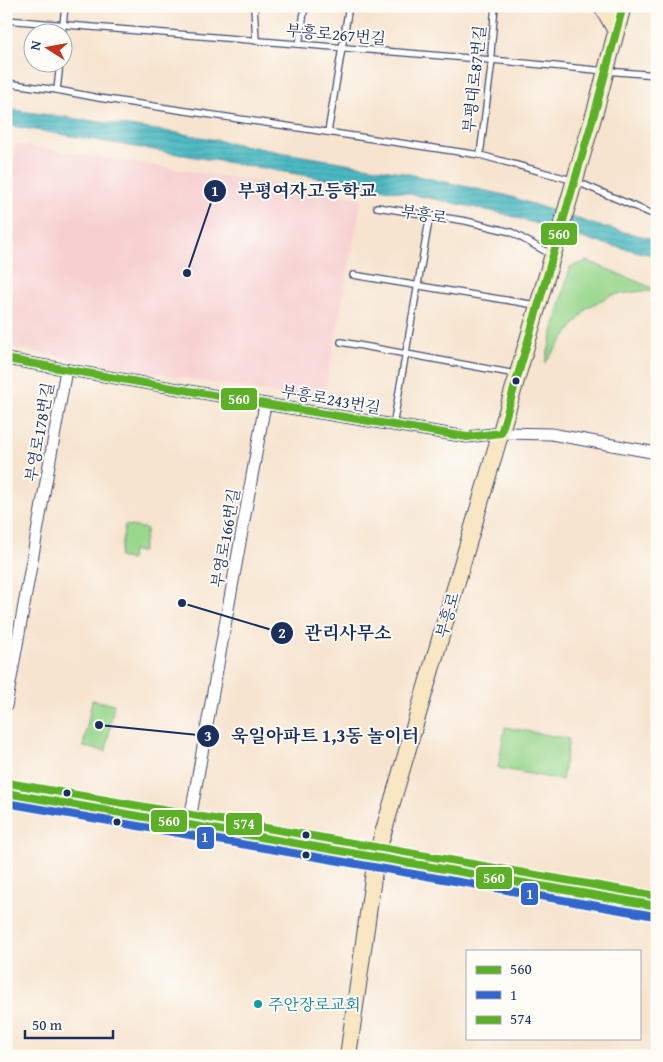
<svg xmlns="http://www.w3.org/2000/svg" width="663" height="1062" font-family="'Gentium Book Plus','Noto Serif KR',serif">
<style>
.built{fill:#f7cfd0}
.green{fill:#99d78c;stroke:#5a8375}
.water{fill:url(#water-rules);stroke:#337490}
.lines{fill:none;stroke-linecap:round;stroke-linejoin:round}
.lane-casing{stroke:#3c4a6f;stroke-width:8}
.street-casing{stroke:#3c4a6f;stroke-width:13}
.secondary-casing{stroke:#3c4a6f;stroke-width:18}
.lane{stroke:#fff;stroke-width:5.5}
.street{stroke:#fff;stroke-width:11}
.secondary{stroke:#f9e7c3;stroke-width:16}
.bus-1-casing{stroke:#fdfcf7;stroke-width:11}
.bus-2-casing{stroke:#fdfcf7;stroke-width:11}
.bus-3-casing{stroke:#fdfcf7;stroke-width:11}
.bus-1{stroke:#5bb025;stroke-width:8}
.bus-2{stroke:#36c;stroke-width:8}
.bus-3{stroke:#5bb025;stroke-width:8}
.bus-dot{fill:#1b2f5e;stroke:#fdfcf7;stroke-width:2}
.culture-dot{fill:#0f9aa8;stroke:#fdfcf7;stroke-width:2}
.labels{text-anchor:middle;stroke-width:4;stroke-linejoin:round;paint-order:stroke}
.street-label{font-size:16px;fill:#1b2f5e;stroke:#fdfcf7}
.culture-label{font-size:16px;fill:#0d838f;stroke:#fdfcf7;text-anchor:start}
.leader{fill:none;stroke:#1b2f5e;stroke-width:2}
.callout-dot{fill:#1b2f5e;stroke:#fdfcf7;stroke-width:2}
.mark-label{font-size:15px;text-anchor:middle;font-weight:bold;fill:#fff}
.callout-label{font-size:18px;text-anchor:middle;font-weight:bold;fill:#1b2f5e;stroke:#fdfcf7;stroke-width:4;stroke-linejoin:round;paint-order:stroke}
.line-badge{stroke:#fdfcf7;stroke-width:2}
.badge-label{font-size:14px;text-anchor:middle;font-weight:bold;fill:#fff}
</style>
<defs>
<pattern id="water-rules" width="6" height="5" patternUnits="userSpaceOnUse" patternTransform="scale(1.25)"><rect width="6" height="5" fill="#4bbac2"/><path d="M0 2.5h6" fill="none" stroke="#3e98a1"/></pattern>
</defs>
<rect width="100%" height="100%" fill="#fdfcf7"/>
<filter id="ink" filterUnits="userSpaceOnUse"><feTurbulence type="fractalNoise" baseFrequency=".02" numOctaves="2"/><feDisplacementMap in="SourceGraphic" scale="10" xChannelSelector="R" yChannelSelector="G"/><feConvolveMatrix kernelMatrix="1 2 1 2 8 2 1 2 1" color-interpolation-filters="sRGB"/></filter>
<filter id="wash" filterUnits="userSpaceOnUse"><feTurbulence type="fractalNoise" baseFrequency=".0096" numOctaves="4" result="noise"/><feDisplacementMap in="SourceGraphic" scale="20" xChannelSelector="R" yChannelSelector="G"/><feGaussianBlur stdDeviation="1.12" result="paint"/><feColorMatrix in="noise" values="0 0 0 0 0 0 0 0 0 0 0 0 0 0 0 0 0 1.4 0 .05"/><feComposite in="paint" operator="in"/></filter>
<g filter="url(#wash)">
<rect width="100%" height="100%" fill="#f7e4cf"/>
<polygon class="built" points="16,144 362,198 323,402 6,347 6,166 15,155"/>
<g class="green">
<polygon points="588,261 657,290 657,292 643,291 611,295 587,308 545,363 570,267"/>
<polygon points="125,525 147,529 142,552 132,551 131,560 119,557"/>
<polygon points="92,700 114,704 106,751 83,747"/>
<polygon points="505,727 569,739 562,780 498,768"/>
</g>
<polygon class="water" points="6,109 179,133 285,153 395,171 505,195 596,225 657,240 657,256 592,241 501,213 391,190 6,125"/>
</g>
<g filter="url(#ink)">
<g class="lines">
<g class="lane-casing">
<g id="lane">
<polyline points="254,6 256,41"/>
<polyline points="6,20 492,60 606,71 657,75"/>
<polyline points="62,34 65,6"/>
<polyline points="299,44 305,6"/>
<polyline points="6,83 57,90 99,98 480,155 575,181 657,216"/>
<polyline points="57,90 60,62"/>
<polyline points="328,132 349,6"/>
<polyline points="480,155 492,60 491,52 495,6"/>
<polyline points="377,207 466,221 511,232 552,255"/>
<polyline points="353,275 536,305"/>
<polyline points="341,342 516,374"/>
<polyline points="393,426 430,215"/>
</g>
</g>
<g class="street-casing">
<g id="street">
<polyline points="6,359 265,404 467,437 501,433 551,434 657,453"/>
<polyline points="6,706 66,370"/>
<polyline points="189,825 265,404"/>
</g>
</g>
<g class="secondary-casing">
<g id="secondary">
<polyline points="602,6 616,31"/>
<polyline points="6,793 657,906"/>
<polyline points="348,1056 376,857 596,108 623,6"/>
</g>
</g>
<use href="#lane" class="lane"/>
<use href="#street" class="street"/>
<use href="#secondary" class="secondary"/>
<g class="bus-1-casing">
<g id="bus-1">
<polyline points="6,359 265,404 467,437 501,433 596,108 623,6"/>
<polyline points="6,793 657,906"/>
</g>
</g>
<g class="bus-2-casing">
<polyline id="bus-2" points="6,803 655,916"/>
</g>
<g class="bus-3-casing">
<polyline id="bus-3" points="8,783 657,896"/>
</g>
<use href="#bus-1" class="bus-1"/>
<use href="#bus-2" class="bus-2"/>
<use href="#bus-3" class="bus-3"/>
</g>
</g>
<g class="bus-dot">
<circle cx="516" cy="381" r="4.5"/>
<circle cx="67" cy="793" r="4.5"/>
<circle cx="117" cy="822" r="4.5"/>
<circle cx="306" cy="835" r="4.5"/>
<circle cx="306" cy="855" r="4.5"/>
</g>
<circle class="culture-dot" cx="258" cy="1004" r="5"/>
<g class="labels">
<g class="street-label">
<text transform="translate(336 34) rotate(5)" y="6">부흥로267번길</text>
<text transform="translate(474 79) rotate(-84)" y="6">부평대로87번길</text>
<text transform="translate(424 214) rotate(9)" y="6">부흥로</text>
<text transform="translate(331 399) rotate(10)" y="6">부흥로243번길</text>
<text transform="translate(39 432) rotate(-80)" y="6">부영로178번길</text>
<text transform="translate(225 538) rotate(-80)" y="6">부영로166번길</text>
<text transform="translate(447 615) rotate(-74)" y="6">부흥로</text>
</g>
<g class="culture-label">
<text x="268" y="1010">주안장로교회</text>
</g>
</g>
<path class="leader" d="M187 273L215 191M182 603L282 633M99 725L208 736"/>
<g class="callout-dot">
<circle cx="187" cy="273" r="5"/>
<circle cx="182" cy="603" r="5"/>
<circle cx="99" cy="725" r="5"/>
<circle cx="215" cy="191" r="12"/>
<circle cx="282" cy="633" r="12"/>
<circle cx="208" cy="736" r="12"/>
</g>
<g class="mark-label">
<text x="215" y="196">1</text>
<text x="282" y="638">2</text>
<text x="208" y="741">3</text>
</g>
<g class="callout-label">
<text x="307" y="197">부평여자고등학교</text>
<text x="348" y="639">관리사무소</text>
<text x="325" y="742">욱일아파트 1,3동 놀이터</text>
</g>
<g class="line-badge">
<rect x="540" y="222" width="38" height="24" rx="5" fill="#5bb025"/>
<rect x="220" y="387" width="38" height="24" rx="5" fill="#5bb025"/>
<rect x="150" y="809" width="38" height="24" rx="5" fill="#5bb025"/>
<rect x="225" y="812" width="38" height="24" rx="5" fill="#5bb025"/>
<rect x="196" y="826" width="19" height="24" rx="5" fill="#36c"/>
<rect x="475" y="866" width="38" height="24" rx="5" fill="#5bb025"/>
<rect x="520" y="882" width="19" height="24" rx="5" fill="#36c"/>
</g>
<g class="badge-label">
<text x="559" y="239">560</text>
<text x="239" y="404">560</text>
<text x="169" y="826">560</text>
<text x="244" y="829">574</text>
<text x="205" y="842">1</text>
<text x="494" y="883">560</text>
<text x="530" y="899">1</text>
</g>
<rect width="663" height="1062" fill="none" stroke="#fdfcf7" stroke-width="25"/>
<rect x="466" y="950" width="175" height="90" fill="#fdfcf7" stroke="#a3aaba"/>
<rect x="476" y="966" width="25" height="8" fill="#5bb025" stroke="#a3aaba"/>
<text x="510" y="974" font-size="15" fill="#1b2f5e">560</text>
<rect x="476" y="991" width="25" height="8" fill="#3366cc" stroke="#a3aaba"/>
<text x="510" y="1000" font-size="15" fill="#1b2f5e">1</text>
<rect x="476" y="1016" width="25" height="8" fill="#5bb025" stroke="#a3aaba"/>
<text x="510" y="1024" font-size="15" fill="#1b2f5e">574</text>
<g transform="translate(48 48) rotate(281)"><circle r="24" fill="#fdfcf7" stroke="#a3aaba"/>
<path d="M0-4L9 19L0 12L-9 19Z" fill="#c8321e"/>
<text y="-8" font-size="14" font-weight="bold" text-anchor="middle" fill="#1b2f5e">N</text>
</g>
<path d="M25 1030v8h88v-8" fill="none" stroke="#1b2f5e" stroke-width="2.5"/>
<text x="32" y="1030" font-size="15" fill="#1b2f5e" stroke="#fdfcf7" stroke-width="4" paint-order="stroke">50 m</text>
</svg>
